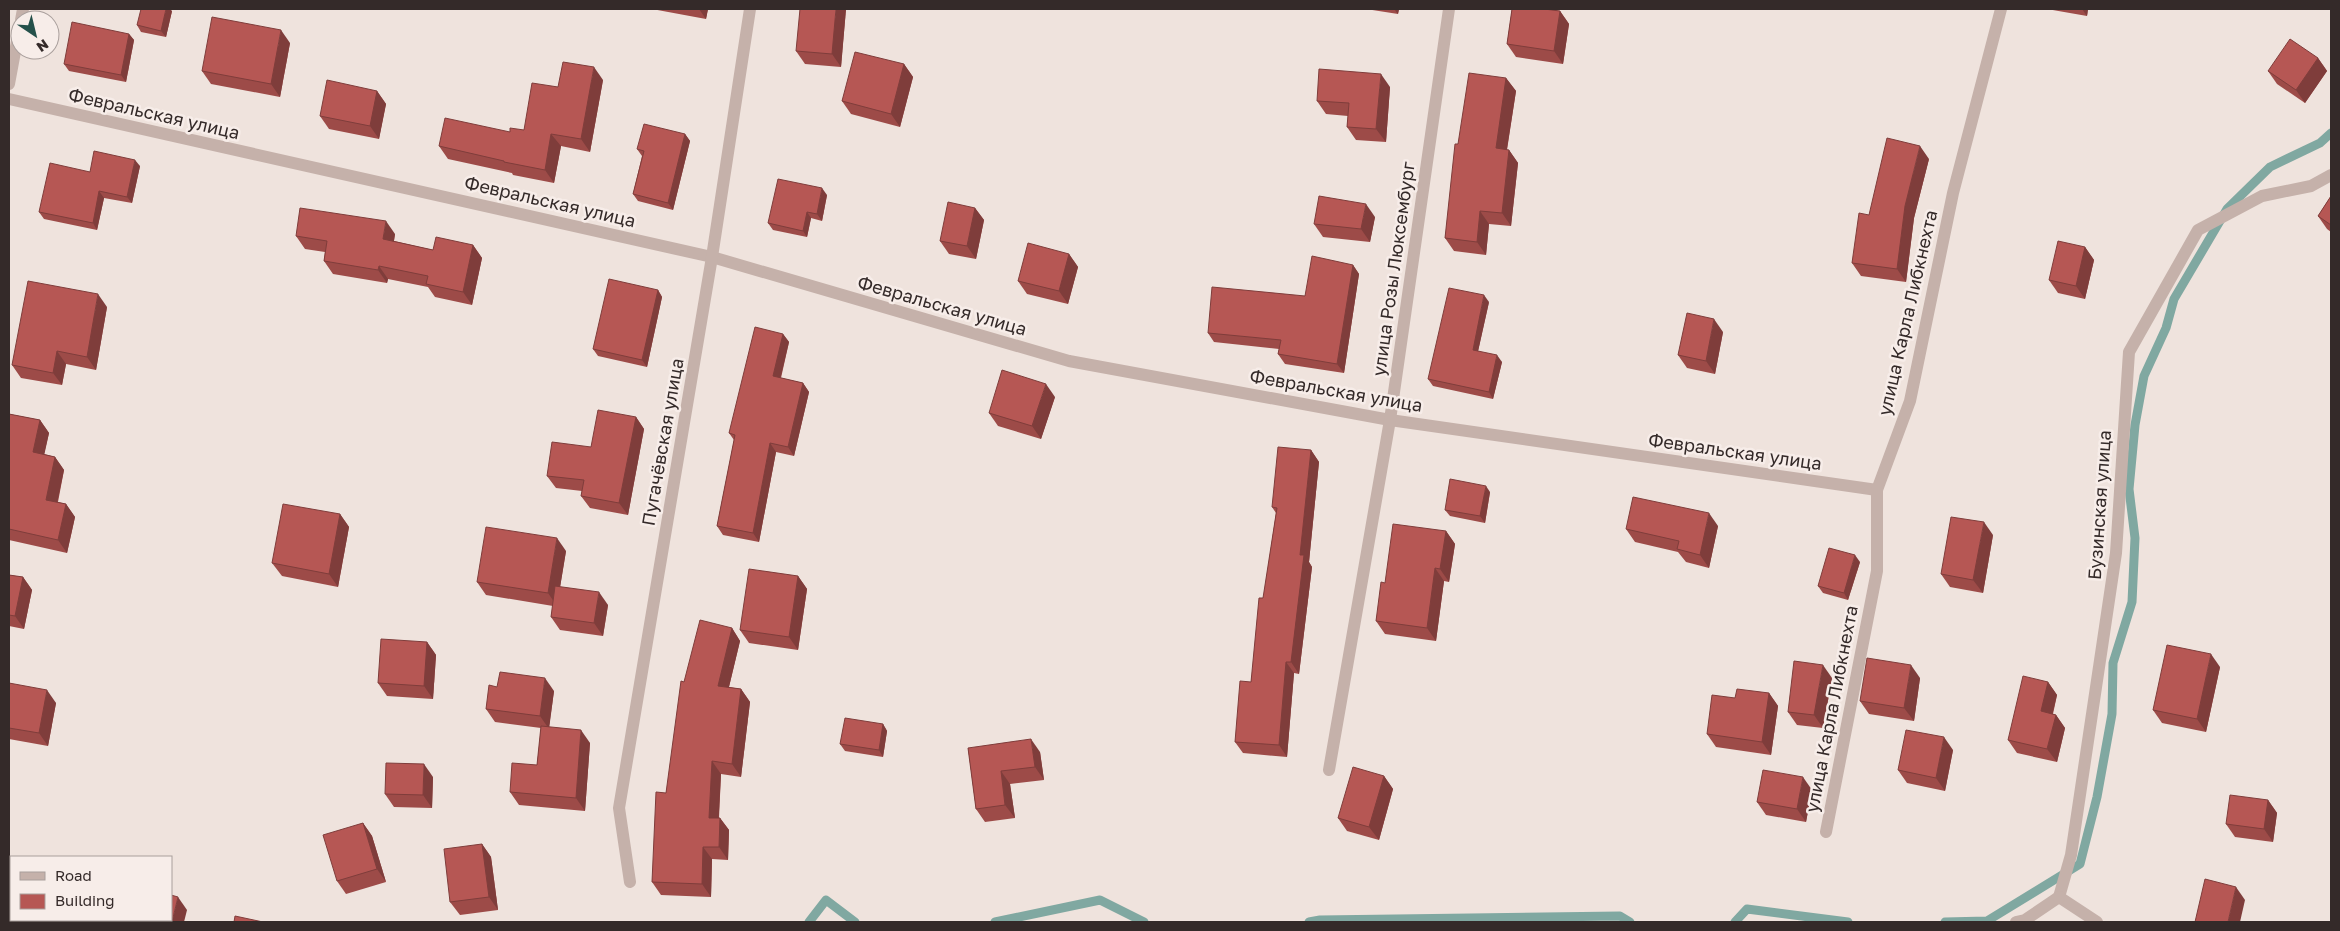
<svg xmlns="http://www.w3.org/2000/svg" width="2340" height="931" font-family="'Golos Text',sans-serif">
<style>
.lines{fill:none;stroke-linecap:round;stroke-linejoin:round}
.stream{stroke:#80a8a1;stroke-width:9}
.minor{stroke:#c5b1aa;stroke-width:12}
.wall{fill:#9d4b48}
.shaded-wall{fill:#7f3d3b}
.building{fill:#b65754;stroke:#7f3d3b}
.labels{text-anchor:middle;stroke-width:5;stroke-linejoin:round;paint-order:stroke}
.street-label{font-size:18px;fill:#342a29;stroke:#f7ede9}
</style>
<rect width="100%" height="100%" fill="#efe3dd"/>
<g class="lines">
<g class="stream">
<polyline points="809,922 826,900 855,922"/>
<polyline points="995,922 1100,900 1144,922"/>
<polyline points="1309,922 1320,920 1620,916 1630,922"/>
<polyline points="1735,922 1747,909 1848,922"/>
<polyline points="1945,922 1987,921 2080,864 2097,797 2112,714 2113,663 2132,602 2135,538 2129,489 2135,425 2144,376 2166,328 2174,299 2227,209 2270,167 2320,143 2331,133"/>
</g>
<g class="minor">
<polyline points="21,20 23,9"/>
<polyline points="9,84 20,25"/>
<polyline points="9,99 712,257 1069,361 1390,420 1877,490"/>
<polyline points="1329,770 1390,420 1449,9"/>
<polyline points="1826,832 1877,571 1877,490 1910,401 1953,193 2001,9"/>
<polyline points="630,882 619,808 712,257 750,9"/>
<polyline points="2059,897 2071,855 2116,553 2129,352 2198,230 2262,196 2311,186 2331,175"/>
<polyline points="2059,897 2097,922"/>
<polyline points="2016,922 2025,920 2059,897"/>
</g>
</g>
<g class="wall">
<polygon points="652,9 708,9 706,19"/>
<polygon points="846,9 841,67 805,64 796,51"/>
<polygon points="1366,9 1399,9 1398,14"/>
<polygon points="1512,9 1549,9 1560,11 1569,24 1563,64 1516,57 1507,44"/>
<polygon points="2047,9 2088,9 2087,16"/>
<polygon points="172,11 166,37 141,32 137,25"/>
<polygon points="129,34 134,40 126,82 69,71 64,64"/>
<polygon points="290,43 280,97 211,84 202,71"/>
<polygon points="2318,58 2327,71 2305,103 2277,84 2268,71"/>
<polygon points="904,64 913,77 900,127 851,114 842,101"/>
<polygon points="1506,78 1516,91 1507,150 1509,150 1518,163 1511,226 1489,224 1486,255 1454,251 1445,238 1458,144"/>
<polygon points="603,80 590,152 561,146 554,183 513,175 512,173 448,159 439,146 510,132 524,130 558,87"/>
<polygon points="1390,87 1386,142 1356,140 1347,127 1348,116 1326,114 1317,101"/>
<polygon points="377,91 386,104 379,139 329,129 320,116"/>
<polygon points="685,134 690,141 673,210 638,201 633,194 642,156 637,149"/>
<polygon points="1929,159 1914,218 1906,282 1861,276 1852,263 1869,215"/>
<polygon points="140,166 132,203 104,198 97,230 44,219 39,212 90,172"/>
<polygon points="827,195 822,221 811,218 807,237 773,230 768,223"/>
<polygon points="2331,196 2331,232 2327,229 2318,216"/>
<polygon points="975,208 984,220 976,259 949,254 940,241"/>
<polygon points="1375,217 1370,242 1323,237 1314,224"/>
<polygon points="395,234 394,241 433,250 473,245 482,258 472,305 435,297 428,287 388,279 387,283 333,274 324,261 325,252 305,249 296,236"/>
<polygon points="2085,247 2094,260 2085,299 2058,293 2049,280"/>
<polygon points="1069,254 1078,267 1068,304 1027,294 1018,281"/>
<polygon points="1353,265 1359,274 1344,373 1285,364 1278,354 1279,349 1214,342 1208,333 1305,296"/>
<polygon points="658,290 662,297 647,367 598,356 593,349"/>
<polygon points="1489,302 1478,351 1502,362 1493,399 1433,386 1428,379"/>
<polygon points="107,307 96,370 66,364 62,385 21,378 12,365"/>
<polygon points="1723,332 1715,374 1687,368 1678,355"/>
<polygon points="783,334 789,342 781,378 803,383 809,392 794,456 776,452 759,542 723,535 717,526 734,440 729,433"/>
<polygon points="1055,397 1041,439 998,426 989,413"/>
<polygon points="9,414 40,420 49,433 44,454 55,457 64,470 58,502 66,504 75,517 67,553 9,540"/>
<polygon points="636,417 644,429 628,515 590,508 581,496 582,491 556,488 547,476"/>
<polygon points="1311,450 1319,462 1309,562 1312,567 1299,674 1294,673 1287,757 1243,753 1235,742 1251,682 1276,513 1272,507"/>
<polygon points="1490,492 1485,523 1450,516 1445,510"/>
<polygon points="340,514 349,527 338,587 282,576 272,563"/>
<polygon points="1718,526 1709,568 1686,562 1678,552 1635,542 1626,529"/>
<polygon points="1446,531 1455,544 1449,582 1444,581 1436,641 1385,634 1376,621 1385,583"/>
<polygon points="1993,535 1983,593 1950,587 1941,574"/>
<polygon points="566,551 560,587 608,605 603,636 560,630 551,617 553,606 486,595 477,582"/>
<polygon points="1860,562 1848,600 1823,593 1818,586"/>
<polygon points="9,575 23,577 32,590 24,629 9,626"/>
<polygon points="798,576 807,589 798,650 749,643 740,630"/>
<polygon points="732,628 740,641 729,687 741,689 750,702 741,777 721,774 719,818 720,818 729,830 728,860 712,859 711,897 661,895 652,882 684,682"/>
<polygon points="427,642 436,655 433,699 387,696 378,683"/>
<polygon points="2220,667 2206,732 2162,723 2153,710"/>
<polygon points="1832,678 1823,728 1797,725 1788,712"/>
<polygon points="1920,678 1914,721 1869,714 1860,701"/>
<polygon points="2048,682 2057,695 2053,714 2056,715 2065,728 2057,762 2017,753 2008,740"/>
<polygon points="9,683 56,703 48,746 9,739"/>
<polygon points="497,687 554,691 549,727 590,743 585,811 519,805 510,792 537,765 541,728 495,722 486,709"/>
<polygon points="1769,693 1778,706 1771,755 1716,747 1707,734 1735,698"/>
<polygon points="883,724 887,731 883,757 845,751 840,744"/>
<polygon points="968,748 1040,752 1044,780 1010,784 1015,818 985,822 976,809"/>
<polygon points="1953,750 1945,791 1907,783 1898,770"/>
<polygon points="1384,776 1393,789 1379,840 1347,831 1338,818"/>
<polygon points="433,777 432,808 394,807 385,794"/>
<polygon points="1812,790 1806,822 1766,815 1757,802"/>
<polygon points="2268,800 2277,813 2273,842 2235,837 2226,824"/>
<polygon points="363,823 372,836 386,882 346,894 337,881"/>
<polygon points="482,844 491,857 498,910 460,915 450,902"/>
</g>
<g class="shaded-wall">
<polygon points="166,9 170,9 172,11 166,37 161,31"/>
<polygon points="699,9 708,9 706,19"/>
<polygon points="836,9 846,9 841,67 832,54"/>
<polygon points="1394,9 1399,9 1398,14"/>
<polygon points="2082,9 2088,9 2087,16"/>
<polygon points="1560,11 1569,24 1563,64 1554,51"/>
<polygon points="281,30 290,43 280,97 271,84"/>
<polygon points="129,34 134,40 126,82 121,75"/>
<polygon points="2318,58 2327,71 2305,103 2296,90"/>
<polygon points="904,64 913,77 900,127 891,114"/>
<polygon points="594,67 603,80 590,152 581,139"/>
<polygon points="1381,74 1390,87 1386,142 1376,129"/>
<polygon points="1506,78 1516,91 1505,161 1496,148"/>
<polygon points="377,91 386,104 379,139 370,126"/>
<polygon points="551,134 561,146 554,183 545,170"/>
<polygon points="685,134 690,141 673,210 668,203"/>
<polygon points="1920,146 1929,159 1914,218 1906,282 1897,269 1905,206"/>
<polygon points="1509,150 1518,163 1511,226 1502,213"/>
<polygon points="135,160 140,166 132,203 127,197"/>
<polygon points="822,188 827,195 822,221 817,214"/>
<polygon points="99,191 104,198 97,230 93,223"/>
<polygon points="1366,204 1375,217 1370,242 1361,229"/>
<polygon points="975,208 984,220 976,259 967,246"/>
<polygon points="1480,211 1489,224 1486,255 1477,242"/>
<polygon points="807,212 811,218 807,237 803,231"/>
<polygon points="386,221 395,234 392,252 383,239"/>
<polygon points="473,245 482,258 472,305 463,292"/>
<polygon points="2085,247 2094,260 2085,299 2076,286"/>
<polygon points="1069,254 1078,267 1068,304 1059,291"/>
<polygon points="1353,265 1359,274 1344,373 1337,364"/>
<polygon points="379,266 388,279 387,283 378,270"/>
<polygon points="658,290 662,297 647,367 642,360"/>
<polygon points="98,294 107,307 96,370 87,357"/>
<polygon points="1484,295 1489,302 1477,356 1473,350"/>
<polygon points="1714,319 1723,332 1715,374 1706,361"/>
<polygon points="783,334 789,342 779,384 773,376"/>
<polygon points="57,351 66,364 62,385 53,373"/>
<polygon points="1497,355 1502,362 1493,399 1489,392"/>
<polygon points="803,383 809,392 794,456 788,447"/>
<polygon points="1046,384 1055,397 1041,439 1032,426"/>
<polygon points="636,417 644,429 628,515 619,503"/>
<polygon points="40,420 49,433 42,465 33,452"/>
<polygon points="770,443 776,452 759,542 753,533"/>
<polygon points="1311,450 1319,462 1309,562 1312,567 1299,674 1291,662 1300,555"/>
<polygon points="55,457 64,470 55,513 46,500"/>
<polygon points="1486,486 1490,492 1485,523 1480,516"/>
<polygon points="66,504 75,517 67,553 58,540"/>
<polygon points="1709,513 1718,526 1709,568 1700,555"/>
<polygon points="340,514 349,527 338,587 329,574"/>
<polygon points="1984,522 1993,535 1983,593 1973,580"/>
<polygon points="1446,531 1455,544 1449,582 1440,569"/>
<polygon points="557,538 566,551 557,606 548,593"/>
<polygon points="1855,555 1860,562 1848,600 1844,593"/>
<polygon points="1435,568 1444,581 1436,641 1427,628"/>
<polygon points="798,576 807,589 798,650 789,637"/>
<polygon points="23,577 32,590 24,629 15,616"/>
<polygon points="599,592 608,605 603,636 594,623"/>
<polygon points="732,628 740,641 726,699 718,686"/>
<polygon points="427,642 436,655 433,699 424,686"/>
<polygon points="2211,654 2220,667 2206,732 2197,719"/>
<polygon points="1286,662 1294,673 1287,757 1279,745"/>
<polygon points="1823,665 1832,678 1823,728 1814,715"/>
<polygon points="1911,665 1920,678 1914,721 1904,708"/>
<polygon points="545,678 554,691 549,729 540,716"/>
<polygon points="2048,682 2057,695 2050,724 2041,711"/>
<polygon points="741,689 750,702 741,777 732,764"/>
<polygon points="47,690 56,703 48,746 39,733"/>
<polygon points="1769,693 1778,706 1771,755 1762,742"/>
<polygon points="2056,715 2065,728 2057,762 2047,749"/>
<polygon points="883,724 887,731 883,757 879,750"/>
<polygon points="581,730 590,743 585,811 576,798"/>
<polygon points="1944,737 1953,750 1945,791 1936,778"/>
<polygon points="1031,739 1040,752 1044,780 1035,767"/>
<polygon points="712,761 721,774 718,830 709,818"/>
<polygon points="424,764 433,777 432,808 423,795"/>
<polygon points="1001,771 1010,784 1015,818 1005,805"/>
<polygon points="1384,776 1393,789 1379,840 1369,827"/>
<polygon points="1803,777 1812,790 1806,822 1797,809"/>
<polygon points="2268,800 2277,813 2273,842 2264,829"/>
<polygon points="720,818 729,830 728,860 719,847"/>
<polygon points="363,823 372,836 386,882 377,869"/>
<polygon points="482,844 491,857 498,910 489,897"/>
<polygon points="703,847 712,859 711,897 702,884"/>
<polygon points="2236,887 2245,900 2240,922 2228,922"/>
<polygon points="178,897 187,910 184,922 172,922"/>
</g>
<g class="building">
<polygon points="141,9 166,9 161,31 137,25"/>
<polygon points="800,9 836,9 832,54 796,51"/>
<polygon points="1512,9 1544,9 1560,11 1554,51 1507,44"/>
<polygon points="212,17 281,30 271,84 202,71"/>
<polygon points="72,22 129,34 121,75 64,64"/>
<polygon points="2290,39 2318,58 2296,90 2268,71"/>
<polygon points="855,52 904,64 891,114 842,101"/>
<polygon points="563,62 594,67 581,139 551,134 545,170 504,162 504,161 439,146 445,118 510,132 510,128 524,130 532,83 558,87"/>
<polygon points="1319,69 1381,74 1376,129 1347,127 1349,103 1317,101"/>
<polygon points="1469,73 1506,78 1496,148 1509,150 1502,213 1480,211 1477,242 1445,238 1455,144 1458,144"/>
<polygon points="327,80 377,91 370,126 320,116"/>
<polygon points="644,124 685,134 668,203 633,194 644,151 637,149"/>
<polygon points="1887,138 1920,146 1905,206 1897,269 1852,263 1859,213 1869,215"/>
<polygon points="94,151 135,160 127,197 99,191 93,223 39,212 50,163 90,172"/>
<polygon points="778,179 822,188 817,214 807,212 803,231 768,223"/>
<polygon points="1319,196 1366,204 1361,229 1314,224"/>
<polygon points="2331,196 2331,225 2318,216"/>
<polygon points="948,202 975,208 967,246 940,241"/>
<polygon points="300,208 386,221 383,239 433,250 436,237 473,245 463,292 426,284 428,276 379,266 378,270 324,261 327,241 296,236"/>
<polygon points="2058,241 2085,247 2076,286 2049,280"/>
<polygon points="1028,243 1069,254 1059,291 1018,281"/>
<polygon points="1312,256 1353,265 1337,364 1278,354 1281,340 1208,333 1212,287 1305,296"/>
<polygon points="609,279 658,290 642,360 593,349"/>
<polygon points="28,281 98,294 87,357 57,351 53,373 12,365"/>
<polygon points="1449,288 1484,295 1473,350 1497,355 1489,392 1428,379"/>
<polygon points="1687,313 1714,319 1706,361 1678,355"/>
<polygon points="755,327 783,334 773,376 803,383 788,447 770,443 753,533 717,526 735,435 729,433"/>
<polygon points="1002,370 1046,384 1032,426 989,413"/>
<polygon points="598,410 636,417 619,503 581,496 584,480 547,476 552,442 591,447"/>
<polygon points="9,414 40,420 33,452 55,457 46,500 66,504 58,540 9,529"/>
<polygon points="1278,447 1311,450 1300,555 1304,555 1291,662 1286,662 1279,745 1235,742 1240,681 1251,682 1259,598 1263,598 1277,508 1272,507"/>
<polygon points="1450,479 1486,486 1480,516 1445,510"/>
<polygon points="1633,497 1709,513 1700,555 1677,549 1679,541 1626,529"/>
<polygon points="283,504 340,514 329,574 272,563"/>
<polygon points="1951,517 1984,522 1973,580 1941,574"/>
<polygon points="1393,524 1446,531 1440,569 1435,568 1427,628 1376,621 1381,582 1385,583"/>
<polygon points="486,527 557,538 548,593 477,582"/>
<polygon points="1829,548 1855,555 1844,593 1818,586"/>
<polygon points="749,569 798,576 789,637 740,630"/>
<polygon points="9,575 23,577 15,616 9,615"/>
<polygon points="555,586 599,592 594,623 551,617"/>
<polygon points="700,620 732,628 718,686 741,689 732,764 712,761 709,818 720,818 719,847 703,847 702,884 652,882 656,792 666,793 681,681 684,682"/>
<polygon points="381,639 427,642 424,686 378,683"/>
<polygon points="2167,645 2211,654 2197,719 2153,710"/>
<polygon points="1867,658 1911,665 1904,708 1860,701"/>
<polygon points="1794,661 1823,665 1814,715 1788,712"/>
<polygon points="500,672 545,678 540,716 486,709 489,685 497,687"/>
<polygon points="2023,676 2048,682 2041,711 2056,715 2047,749 2008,740"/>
<polygon points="9,683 47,690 39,733 9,728"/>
<polygon points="1737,689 1769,693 1762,742 1707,734 1712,695 1735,698"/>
<polygon points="845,718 883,724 879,750 840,744"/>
<polygon points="541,726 581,730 576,798 510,792 512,763 537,765"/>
<polygon points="1906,730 1944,737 1936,778 1898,770"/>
<polygon points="1031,739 1035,767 1001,771 1005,805 976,809 968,748"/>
<polygon points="386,763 424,764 423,795 385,794"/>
<polygon points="1353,767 1384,776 1369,827 1338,818"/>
<polygon points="1763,770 1803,777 1797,809 1757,802"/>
<polygon points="2230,795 2268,800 2264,829 2226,824"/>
<polygon points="363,823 377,869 337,881 323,835"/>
<polygon points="482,844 489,897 450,902 444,849"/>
<polygon points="2205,879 2236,887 2228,922 2195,922"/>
<polygon points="171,895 178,897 172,922 84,922 85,920 171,920"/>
<polygon points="235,916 263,922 234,922"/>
</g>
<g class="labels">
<g class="street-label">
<text transform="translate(154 114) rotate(13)" y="6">Февральская улица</text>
<text transform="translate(550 202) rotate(13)" y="6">Февральская улица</text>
<text transform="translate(1394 269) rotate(-82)" y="6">улица Розы Люксембург</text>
<text transform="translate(942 306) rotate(16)" y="6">Февральская улица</text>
<text transform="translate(1908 313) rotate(-77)" y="6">улица Карла Либкнехта</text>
<text transform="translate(1336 391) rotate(10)" y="6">Февральская улица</text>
<text transform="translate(663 442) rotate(-80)" y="6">Пугачёвская улица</text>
<text transform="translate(1735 452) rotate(8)" y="6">Февральская улица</text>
<text transform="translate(2100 505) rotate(-86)" y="6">Бузинская улица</text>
<text transform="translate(1832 709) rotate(-79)" y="6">улица Карла Либкнехта</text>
</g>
</g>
<rect width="2340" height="931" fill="none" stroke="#342a29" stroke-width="20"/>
<rect x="10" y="856" width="162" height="65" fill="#f7ede9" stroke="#a99f9c"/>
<rect x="20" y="872" width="25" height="8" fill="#c5b1aa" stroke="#a99f9c"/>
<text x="55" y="881" font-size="15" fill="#342a29">Road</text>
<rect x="20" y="894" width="25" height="15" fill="#b65754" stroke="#a99f9c"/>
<text x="55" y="906" font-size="15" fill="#342a29">Building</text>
<g transform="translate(35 35) rotate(145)"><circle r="24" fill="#f7ede9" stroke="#a99f9c"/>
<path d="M0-4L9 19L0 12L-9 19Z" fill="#24504a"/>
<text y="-8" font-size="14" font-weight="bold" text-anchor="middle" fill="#342a29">N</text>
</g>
</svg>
